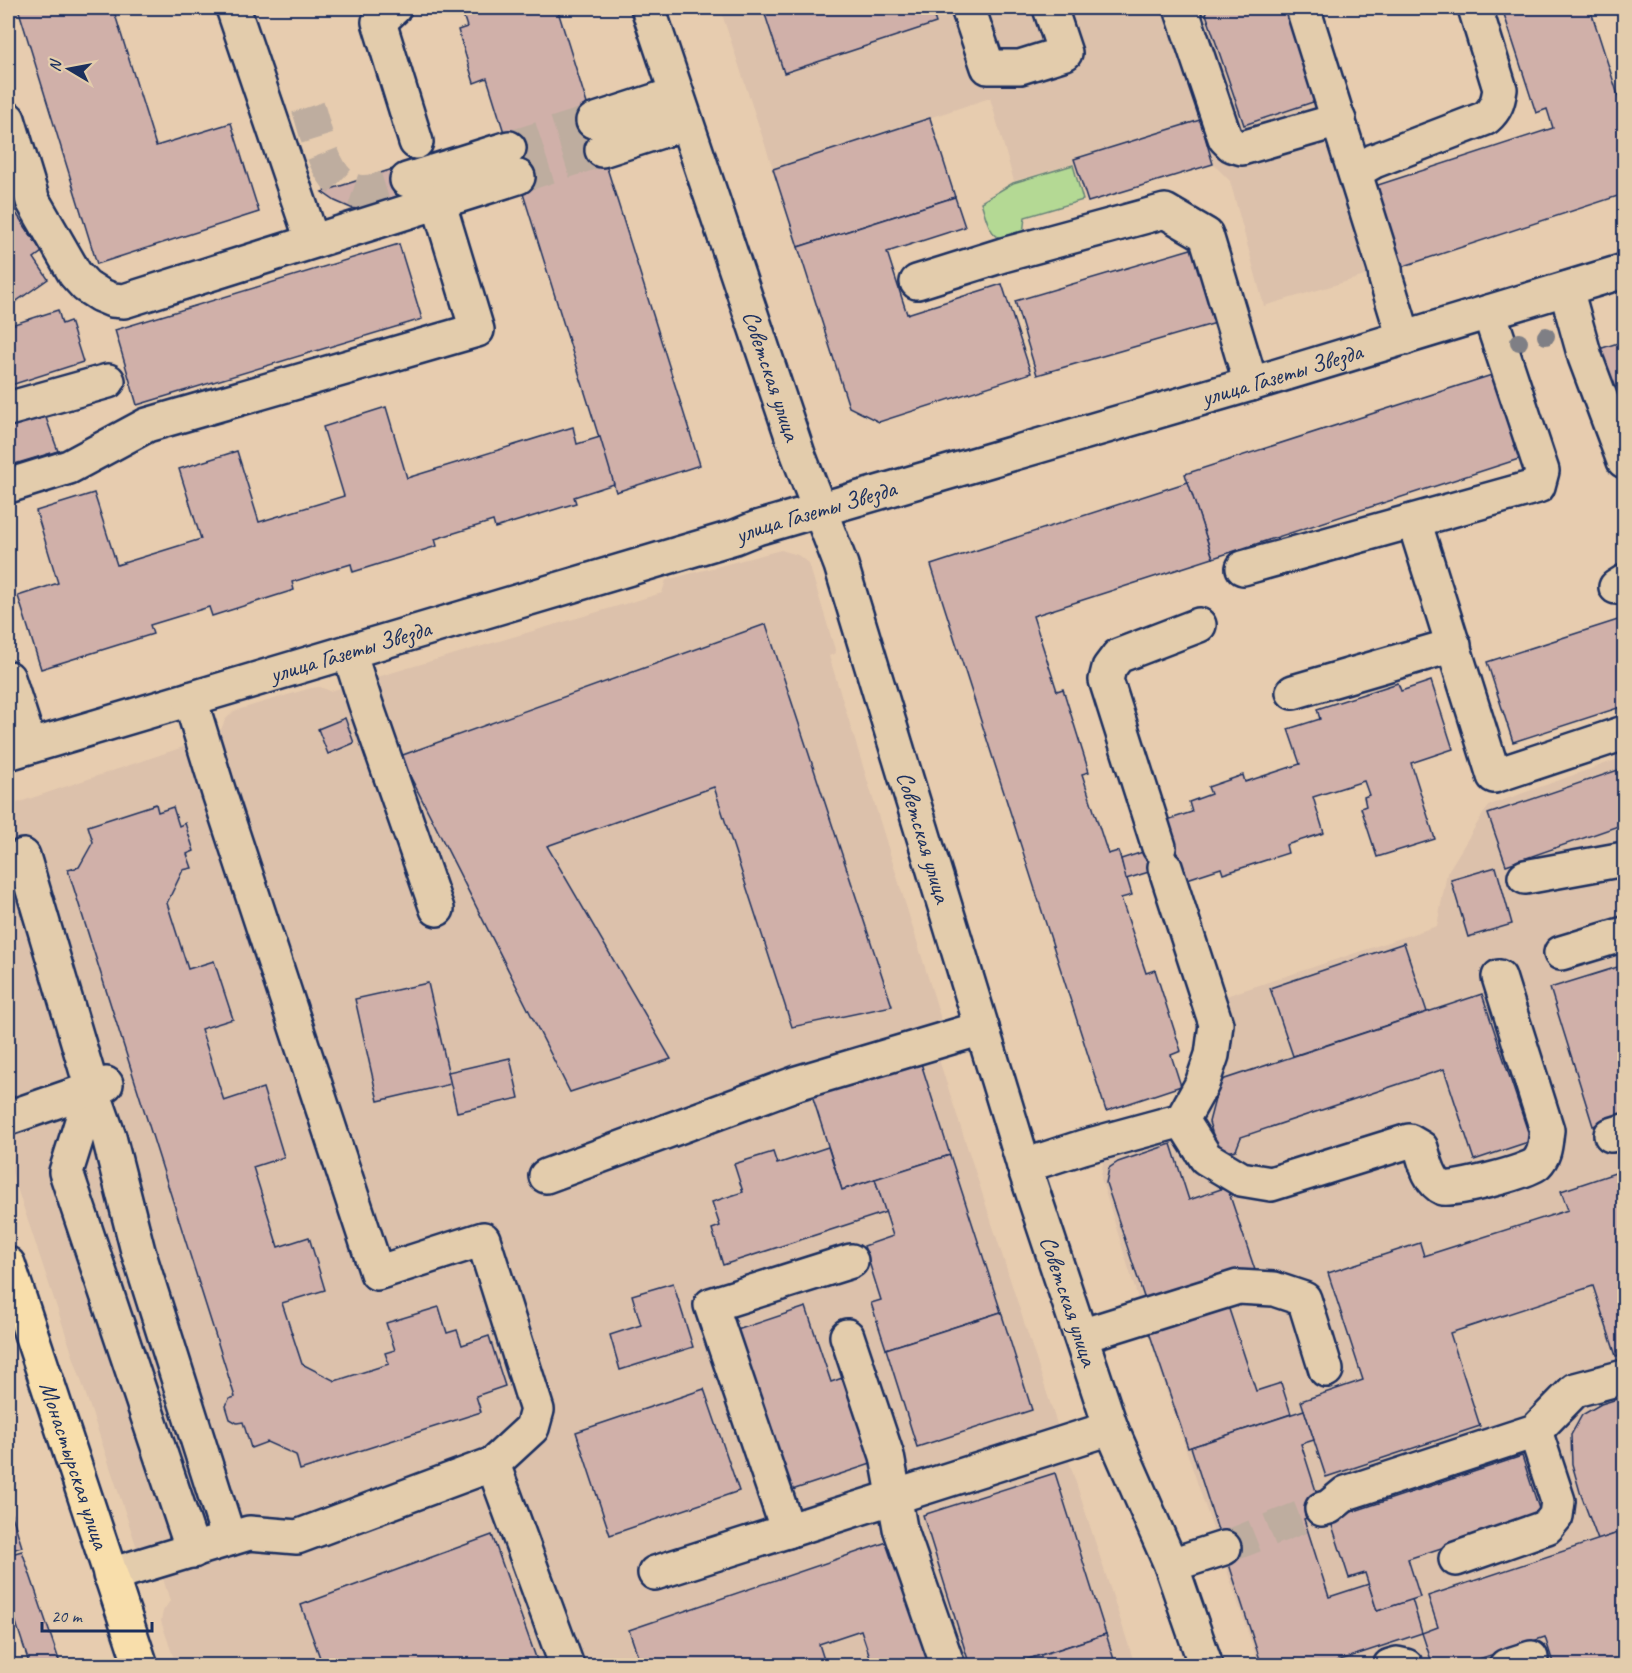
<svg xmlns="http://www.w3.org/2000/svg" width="1632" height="1673" font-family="Caveat,sans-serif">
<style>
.built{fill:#dcc1ab}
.green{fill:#b4d994;stroke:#688479;stroke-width:1.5}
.building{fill:#d0b0a9;stroke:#1b2f5e;stroke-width:1.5}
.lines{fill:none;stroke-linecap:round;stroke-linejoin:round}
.minor-tunnel{stroke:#bead9f;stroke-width:33;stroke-dasharray:33 16;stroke-linecap:butt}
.minor-casing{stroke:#1b2f5e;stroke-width:38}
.major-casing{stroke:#1b2f5e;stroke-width:38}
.minor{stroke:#e3ccac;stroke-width:33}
.major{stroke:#f8deab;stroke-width:33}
.tree{fill:#7f7f85}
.labels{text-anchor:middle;stroke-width:6;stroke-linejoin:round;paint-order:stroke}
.street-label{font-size:24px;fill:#1b2f5e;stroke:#e3ccac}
</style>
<rect width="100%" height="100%" fill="#e7ccaf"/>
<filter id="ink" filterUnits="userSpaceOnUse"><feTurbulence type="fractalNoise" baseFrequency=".0167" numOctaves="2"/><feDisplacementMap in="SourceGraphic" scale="12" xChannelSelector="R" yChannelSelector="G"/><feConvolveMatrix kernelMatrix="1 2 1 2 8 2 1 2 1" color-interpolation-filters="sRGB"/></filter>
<g filter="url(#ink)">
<g class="built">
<polygon points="720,8 1319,8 1333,157 1368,275 1264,306 1230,181 1213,164 1076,163 1014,181 990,98 773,169"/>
<polygon points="781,550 798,555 809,564 836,653 829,656 940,1016 940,1023 929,1029 1135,1665 176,1665 161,1621 163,1611 170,1601 153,1547 138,1551 8,1161 8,1147 15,1135 23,1129 13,1097 8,1097 8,1081 9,1080 8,1074 8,806 219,735 225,720 234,711 311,688 320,687 330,691 662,593 666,580"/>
<polygon points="1624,757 1624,1665 1259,1665 1167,1393 1101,1178 1108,1125 1180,1103 1220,998 1437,926 1447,873 1483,814 1490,805"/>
</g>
<path class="green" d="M 1073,165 L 1083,200 L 1025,217 L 1023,234 C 1017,236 1010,239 1003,238 C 989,238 985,213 981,202 L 1013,183 Z"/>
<g class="building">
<polygon points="18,8 113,8 156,146 231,123 259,212 97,264"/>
<polygon points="461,8 557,8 700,465 616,492 487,78 474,83 458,30 467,27"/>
<polygon points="763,8 931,8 936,23 784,73"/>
<polygon points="1204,8 1285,8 1316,101 1244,125"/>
<polygon points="1502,8 1590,8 1624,114 1624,194 1401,267 1375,186 1553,128 1547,109 1536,113"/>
<polygon points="930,118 955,197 798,247 773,169"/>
<polygon points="1200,120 1213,164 1088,202 1074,159"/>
<polygon points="402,166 412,198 368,210 351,208 335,201 322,192"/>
<polygon points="955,197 965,227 887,252 907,314 1002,284 1031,373 879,422 849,407 798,247"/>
<polygon points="8,201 42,252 34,258 48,279 8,307"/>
<polygon points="399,244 422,319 137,405 115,330"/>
<polygon points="1201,246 1223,321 1037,375 1015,301"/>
<polygon points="58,310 62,324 70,321 83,362 8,386 8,326"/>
<polygon points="1624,341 1624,384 1608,389 1596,350"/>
<polygon points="1495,374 1522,458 1213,558 1185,474"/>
<polygon points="386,407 407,478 573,427 577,444 600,437 614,484 574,497 576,503 495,528 493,521 435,539 437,546 353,572 351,564 292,582 294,590 212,616 209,607 150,625 153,634 41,669 18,596 58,583 36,511 94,493 117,565 201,539 179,469 237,451 259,522 344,496 323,427"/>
<polygon points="45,415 58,451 8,466 8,427"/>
<polygon points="1188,482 1213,558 1033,616 1057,691 1063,689 1089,772 1082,774 1108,854 1118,851 1121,859 1132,895 1121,898 1146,973 1155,970 1181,1051 1171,1055 1181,1086 1106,1111 931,565"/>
<polygon points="1624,618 1624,706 1513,742 1487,662"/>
<polygon points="766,624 892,1006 792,1027 714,787 547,846 671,1059 570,1092 400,756"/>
<polygon points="1431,681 1453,749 1411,763 1435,839 1377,857 1361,808 1366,806 1364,797 1369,795 1364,781 1313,797 1324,833 1286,845 1288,853 1223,874 1221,868 1181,881 1175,864 1126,879 1121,859 1168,844 1161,822 1192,812 1189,802 1211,794 1208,787 1243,775 1245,782 1300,764 1288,729 1320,719 1317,709 1398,683 1401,691"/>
<polygon points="345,718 354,743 328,754 318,729"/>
<polygon points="1624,768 1624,824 1506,865 1488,814"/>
<polygon points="156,804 158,812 173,807 179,826 185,823 194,851 187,854 192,868 183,870 167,903 188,969 214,961 233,1019 201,1029 224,1101 263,1088 284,1157 253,1167 278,1247 309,1237 325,1290 282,1303 302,1364 335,1381 389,1364 385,1353 395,1350 386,1323 439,1307 447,1333 457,1330 462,1345 489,1336 505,1386 476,1396 481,1412 300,1470 296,1455 267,1442 251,1448 243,1422 237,1423 230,1419 226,1406 229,1399 235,1397 68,870 79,867 93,842 88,826"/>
<polygon points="1496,867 1512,924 1468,937 1451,880"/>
<polygon points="1404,943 1427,1012 1293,1056 1270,988"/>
<polygon points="1624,965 1624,1116 1593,1126 1550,988"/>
<polygon points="428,983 451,1084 378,1101 355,999"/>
<polygon points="1482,994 1531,1141 1474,1160 1444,1069 1241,1137 1236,1150 1222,1153 1217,1148 1209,1122 1219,1084 1222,1080"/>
<polygon points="510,1058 519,1098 457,1112 448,1072"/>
<polygon points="920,1060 950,1155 842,1190 812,1095"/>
<polygon points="1171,1144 1189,1200 1227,1187 1256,1273 1148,1309 1106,1183 1109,1168 1118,1162"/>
<polygon points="828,1147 842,1190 875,1179 886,1212 723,1265 712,1229 720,1226 712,1202 743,1192 734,1164 773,1152 777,1164"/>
<polygon points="950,1155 1001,1312 886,1349 871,1303 881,1300 864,1246 893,1236 875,1179"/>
<polygon points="1624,1170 1624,1354 1616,1356 1593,1286 1450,1333 1480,1426 1326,1477 1301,1401 1363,1380 1328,1273 1420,1243 1424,1256 1568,1210 1561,1191"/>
<polygon points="673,1283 693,1347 620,1370 610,1335 641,1325 632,1295"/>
<polygon points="1225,1297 1256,1391 1281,1383 1291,1414 1188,1448 1146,1323"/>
<polygon points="806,1307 831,1382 845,1377 874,1463 789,1491 737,1330"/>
<polygon points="1001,1312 1032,1410 917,1447 886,1349"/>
<polygon points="704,1389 739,1491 610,1535 576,1432"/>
<polygon points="1624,1397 1624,1531 1598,1540 1580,1492 1572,1464 1571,1435 1582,1415 1601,1404"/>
<polygon points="1304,1410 1314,1440 1301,1444 1323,1513 1304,1519 1329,1597 1369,1584 1377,1611 1412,1599 1422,1633 1331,1663 1332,1666 1262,1666 1191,1447"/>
<polygon points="1522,1456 1541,1515 1408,1559 1420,1597 1377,1611 1365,1573 1349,1578 1330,1519"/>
<polygon points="1055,1473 1106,1634 1007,1666 970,1666 923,1515"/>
<polygon points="8,1502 22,1547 8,1551"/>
<polygon points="1624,1531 1624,1657 1599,1666 1554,1666 1545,1637 1458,1666 1433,1666 1422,1633 1438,1627 1428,1596"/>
<polygon points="492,1535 539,1666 323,1666 301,1605"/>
<polygon points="890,1541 932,1666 873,1666 861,1630 819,1644 826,1666 641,1666 629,1630"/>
<polygon points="22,1551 61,1666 30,1666 8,1598 8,1555"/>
<polygon points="1106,1634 1116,1666 1007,1666"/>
</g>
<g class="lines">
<g class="minor-tunnel">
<path d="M 308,107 C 317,134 325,185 357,191 C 373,194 392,185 407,180"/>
<polyline points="509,148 593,121"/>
<polyline points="518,177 602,150"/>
<polyline points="1224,1548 1322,1509"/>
</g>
<g class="minor-casing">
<g id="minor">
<polyline points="233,8 312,240"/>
<polyline points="394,8 379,22 416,142"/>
<path id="s1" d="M 648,8 L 798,454 L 841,565 L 1024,1166 L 1111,1428 L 1171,1565 L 1206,1666"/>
<polyline points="968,8 988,67 1020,67 1065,53 1050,8"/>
<polyline points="1181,8 1225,138 1232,145 1242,148 1339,120"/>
<polyline points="1303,8 1385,269 1386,279 1404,338"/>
<polyline points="8,119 33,201 75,274 86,286 100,295 112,300 124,301 518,177"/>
<polyline points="593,121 676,94"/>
<polyline points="602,150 686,123"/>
<path d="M 1355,172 L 1374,161 L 1486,118 C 1496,109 1498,102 1500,89 L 1475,8"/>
<polyline points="407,180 509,148"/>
<polyline points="917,282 1003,255 1165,211 1206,235 1251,384"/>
<polyline points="1566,289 1585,357 1624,461"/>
<polyline points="8,409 108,381"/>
<polyline points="8,486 69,467 147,425 477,330 438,201"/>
<polyline points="1414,521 1494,776 1624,733"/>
<polyline points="1243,568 1538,486 1542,471 1489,312"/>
<polyline points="1616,587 1624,582"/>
<polyline points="349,652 365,702 437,909"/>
<polyline points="8,678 30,746"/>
<polyline points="1293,692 1454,645"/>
<path id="s2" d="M 8,753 L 735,537 L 757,528 L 1251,384 L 1624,271"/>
<polyline points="1159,847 1106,680 1109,668 1118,656 1199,625"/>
<polyline points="23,856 92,1089 66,1172 193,1551"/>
<polyline points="1525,877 1624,859"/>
<polyline points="1561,953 1624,934"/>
<polyline points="92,1089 109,1137 138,1251 229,1539"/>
<polyline points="8,1118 106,1084"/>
<path d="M 1182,1120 L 1206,1158 L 1241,1179 L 1271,1184 L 1409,1141 L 1421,1148 C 1425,1161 1429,1182 1443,1188 C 1453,1191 1530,1171 1536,1164 C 1546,1154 1545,1143 1547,1130 L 1499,977"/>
<polyline points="1611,1135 1624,1131"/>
<polyline points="1024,1166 1083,1147 1182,1120 1202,1084 1212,1055 1216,1024 1165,867"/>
<polyline points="546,1176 797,1083 982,1028"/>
<polyline points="847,1336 887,1456 900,1528 948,1666"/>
<polyline points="1081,1336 1238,1287 1274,1289 1304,1299 1326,1370"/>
<polyline points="493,1464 567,1666"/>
<polyline points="1322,1509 1329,1507 1346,1493 1535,1431 1575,1390 1624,1377"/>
<polyline points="788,1531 711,1305 851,1261"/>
<polyline points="1456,1559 1547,1527 1556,1516 1558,1501 1535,1431"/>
<polyline points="1171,1565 1224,1548"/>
<polyline points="655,1573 1111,1428"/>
<polyline points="110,1575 249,1533 297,1537 493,1464 532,1428 537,1410 483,1239 377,1273 219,793 190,699"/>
<polyline points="1390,1666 1397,1664 1406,1666"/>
<polyline points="1506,1666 1531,1658"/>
</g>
</g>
<g class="major-casing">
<g id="major">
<path id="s3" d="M 8,1264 L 141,1666"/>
</g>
</g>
<use href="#minor" class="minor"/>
<use href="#major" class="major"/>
</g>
<g class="tree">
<circle cx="1546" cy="336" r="9"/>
<circle cx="1519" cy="342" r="9"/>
</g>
</g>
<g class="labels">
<g class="street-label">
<text dy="8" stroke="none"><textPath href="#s2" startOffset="1329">улица Газеты Звезда</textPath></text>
<text dy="8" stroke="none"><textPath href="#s1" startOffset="388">Советская улица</textPath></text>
<text dy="8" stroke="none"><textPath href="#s2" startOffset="843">улица Газеты Звезда</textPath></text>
<text dy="8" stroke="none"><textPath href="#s2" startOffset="357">улица Газеты Звезда</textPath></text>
<text dy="8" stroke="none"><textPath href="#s1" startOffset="874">Советская улица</textPath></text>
<text dy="8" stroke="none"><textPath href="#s1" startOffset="1360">Советская улица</textPath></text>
<text dy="8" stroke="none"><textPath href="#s3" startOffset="212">Монастырская улица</textPath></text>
</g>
</g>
<rect width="1632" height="1673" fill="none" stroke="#e3ccac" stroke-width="30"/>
<rect x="15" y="15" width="1602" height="1643" fill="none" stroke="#1b2f5e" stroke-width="2" filter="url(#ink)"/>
<g transform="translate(69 69) rotate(280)" stroke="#e3ccac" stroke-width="4.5" paint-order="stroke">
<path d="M0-4.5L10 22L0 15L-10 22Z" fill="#1b2f5e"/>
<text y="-9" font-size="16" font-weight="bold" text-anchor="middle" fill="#1b2f5e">N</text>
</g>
<path d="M42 1622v9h110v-9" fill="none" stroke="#1b2f5e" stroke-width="3"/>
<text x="51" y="1622" font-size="18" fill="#1b2f5e" stroke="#e3ccac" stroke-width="4.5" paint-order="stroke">20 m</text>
</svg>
